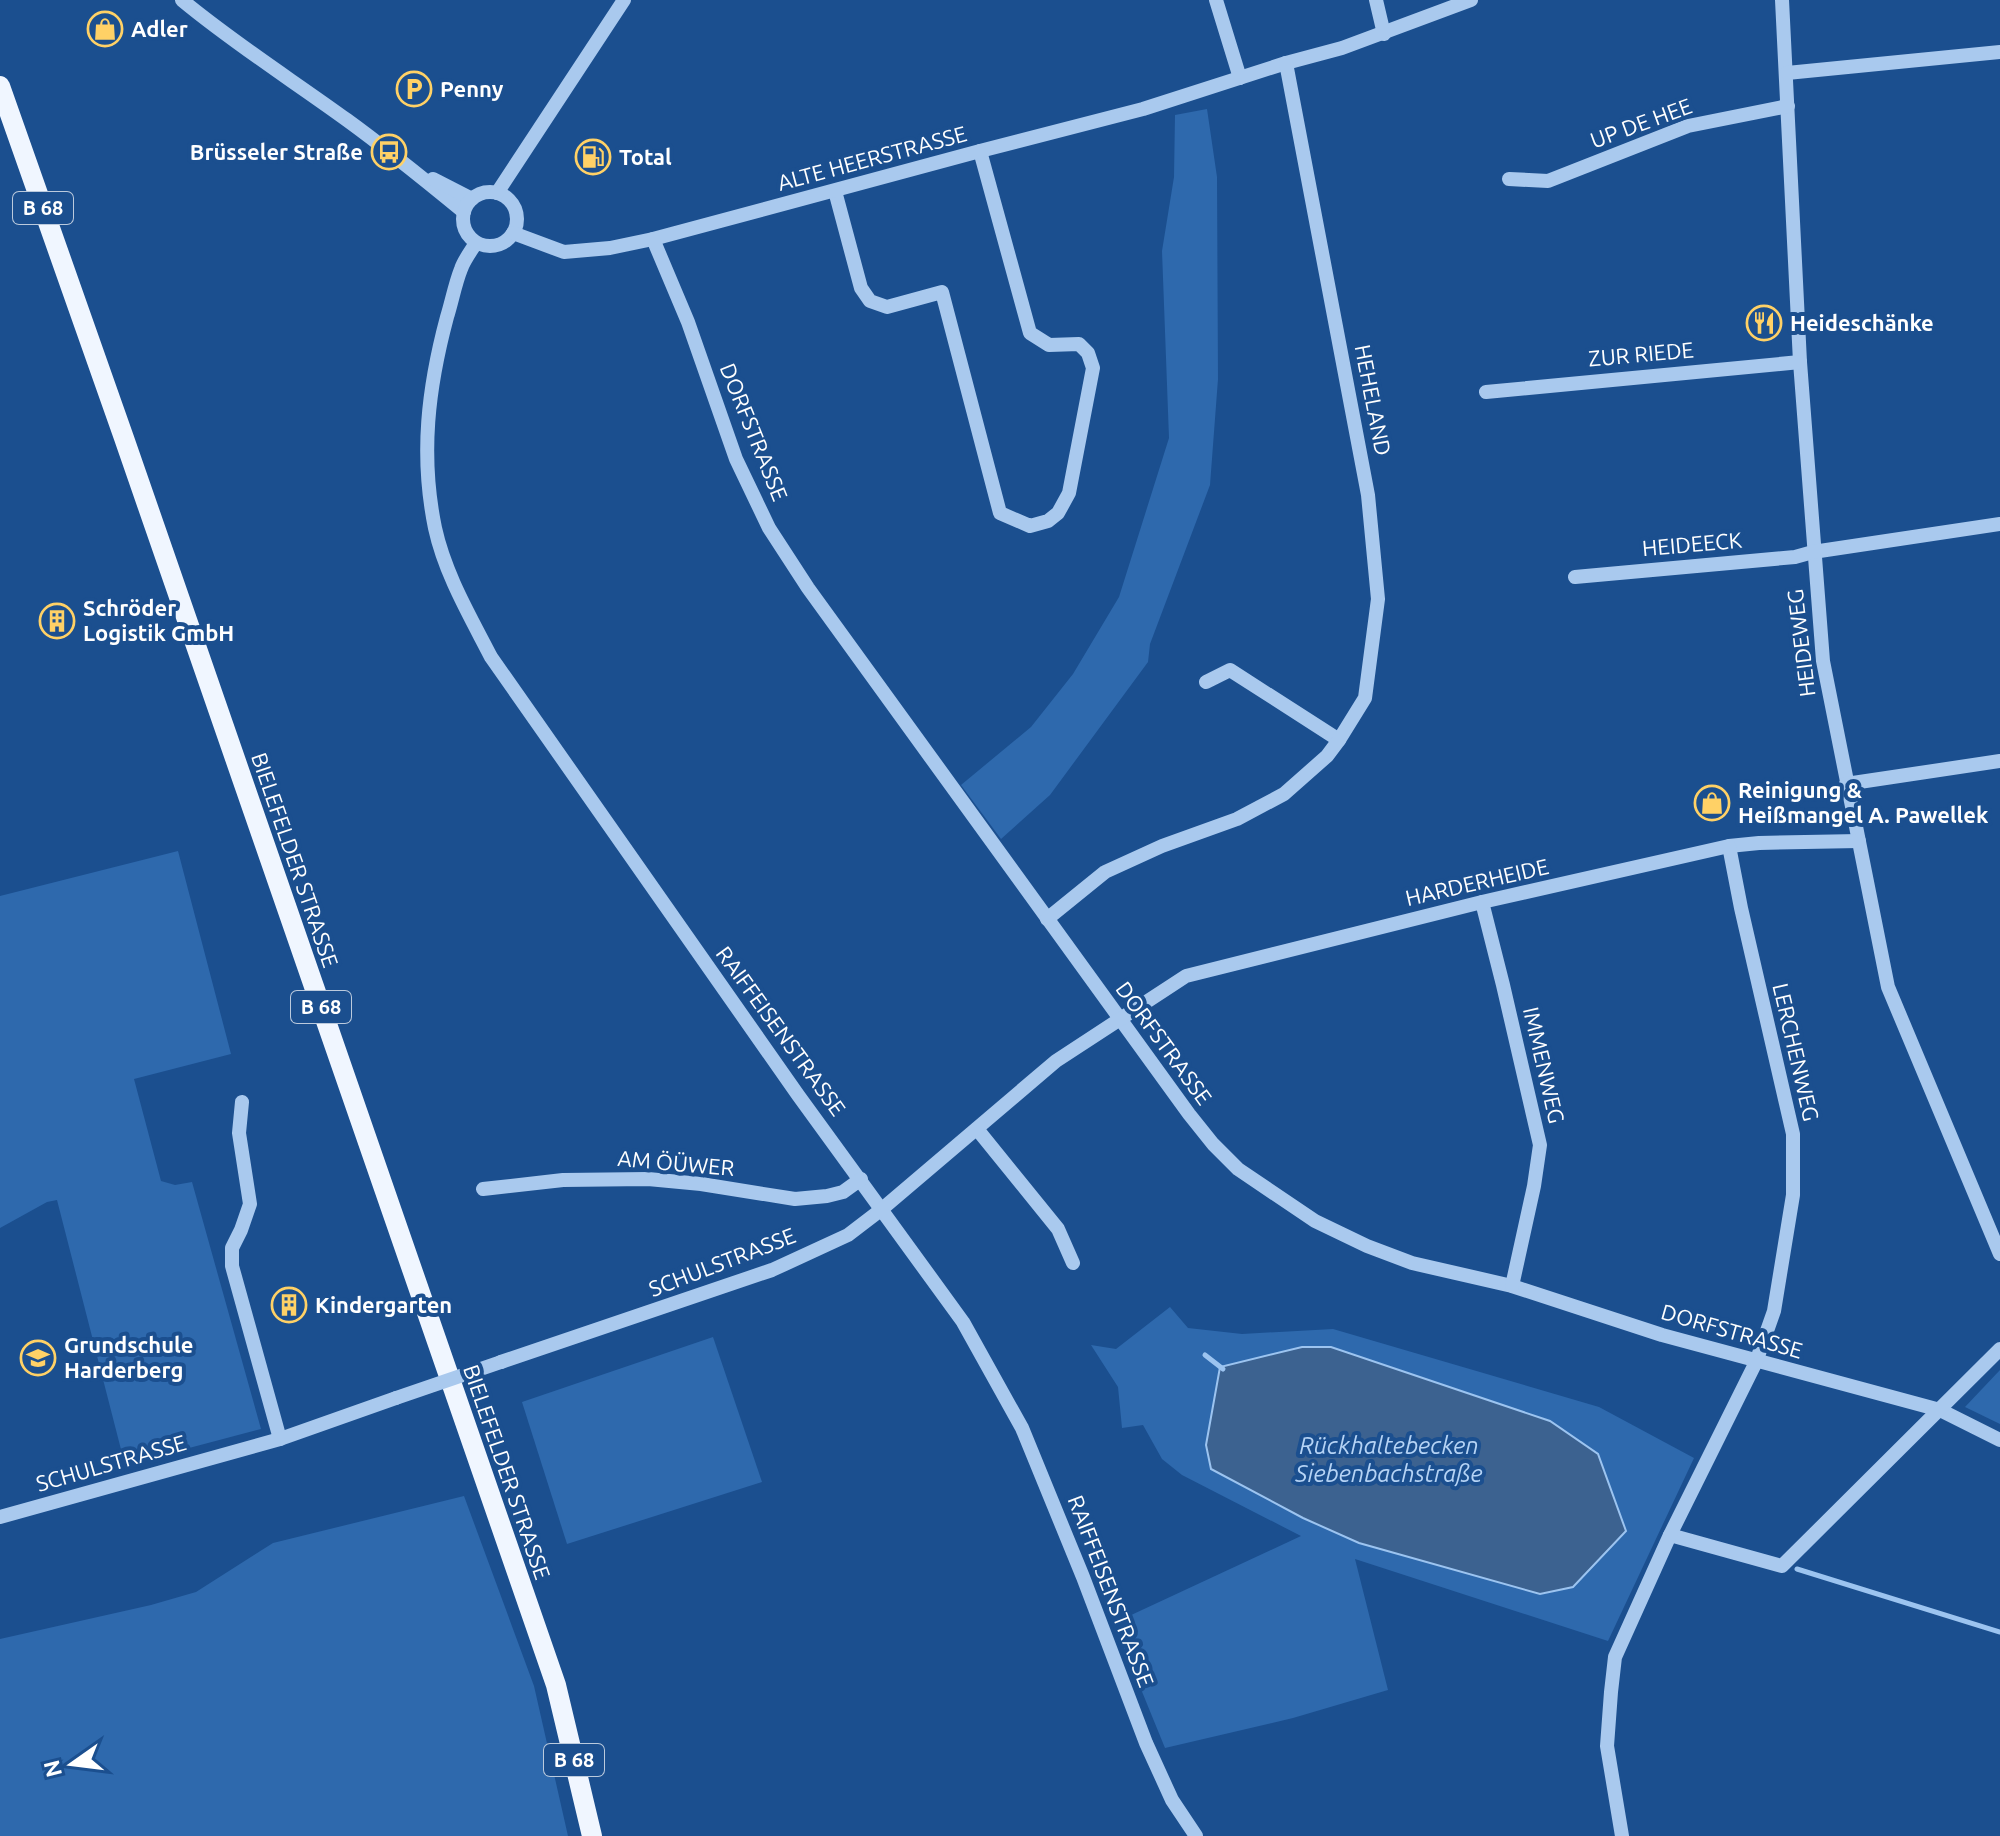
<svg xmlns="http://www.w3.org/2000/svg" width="2000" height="1836" font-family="Ubuntu,sans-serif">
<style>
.green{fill:#2e69ad;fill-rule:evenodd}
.water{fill:#3c6290;stroke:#9cc4f0;stroke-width:2}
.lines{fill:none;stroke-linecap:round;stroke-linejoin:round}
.stream{stroke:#9cc4f0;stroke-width:5}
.minor{stroke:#a9c9ee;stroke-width:14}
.major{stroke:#f0f6ff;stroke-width:20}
.minor-bridge{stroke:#a9c9ee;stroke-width:14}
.labels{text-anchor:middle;stroke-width:8;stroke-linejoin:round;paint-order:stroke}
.shield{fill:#1b4f8f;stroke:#bbcadd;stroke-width:2}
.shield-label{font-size:20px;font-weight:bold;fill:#fff}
.poi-label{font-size:22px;font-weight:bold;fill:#fff;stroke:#1b4f8f;text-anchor:start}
.street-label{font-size:22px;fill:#fff;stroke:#1b4f8f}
.water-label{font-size:24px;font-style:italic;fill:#b5d3f5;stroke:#1b4f8f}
</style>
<rect width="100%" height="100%" fill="#1b4f8f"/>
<g class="green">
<polygon points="1207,109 1217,177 1218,379 1210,485 1150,644 1148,662 1050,795 1001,839 961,785 1031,727 1073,674 1119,597 1169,438 1162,251 1174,177 1175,115"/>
<polygon points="178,851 231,1054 134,1079 161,1181 175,1185 192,1182 261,1429 125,1465 57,1200 47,1202 0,1228 0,896"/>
<path d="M 1170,1307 L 1188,1328 L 1242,1334 L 1333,1329 L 1599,1407 L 1694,1458 L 1608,1641 L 1355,1559 L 1388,1690 L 1293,1718 L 1165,1748 L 1114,1623 L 1301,1536 L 1182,1475 L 1162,1459 L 1143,1425 L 1122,1428 L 1118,1387 L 1091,1345 L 1116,1349 ZM 1331,1347 L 1550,1421 L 1598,1454 Z"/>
<polygon points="713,1337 762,1482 567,1544 522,1402"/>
<polygon points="2000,1370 2000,1424 1965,1407"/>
<polygon points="464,1496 534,1686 568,1836 0,1836 0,1639 151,1605 196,1592 273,1543"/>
</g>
<polygon class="water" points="1302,1347 1331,1347 1550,1421 1598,1454 1626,1531 1573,1587 1540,1594 1359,1543 1303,1518 1211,1469 1206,1445 1220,1367"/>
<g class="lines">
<g class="stream">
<polyline points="1205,1355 1223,1369"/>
<polyline points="1797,1569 2000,1632"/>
</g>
<g class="minor">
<path d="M 182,0 C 235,44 292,80 347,120 C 387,149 425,180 464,212"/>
<polyline points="1216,0 1240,78"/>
<polyline points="1376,0 1384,34"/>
<polyline points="1782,0 1800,362 1823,661 1888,987 2000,1254"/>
<polyline points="1787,73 2000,52"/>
<polyline points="433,179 472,199"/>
<polyline points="1509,179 1548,181 1688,126 1788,106"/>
<polyline points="835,191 861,288 870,301 887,307 942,292 1000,513 1030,526 1048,521 1058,513 1069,493 1093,368 1088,353 1079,344 1049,345 1030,333 980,151"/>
<circle cx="490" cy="219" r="27"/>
<polyline points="497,193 624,0"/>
<polyline points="513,233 564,252 610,248 653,239 980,151 1143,109 1286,63 1342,48 1471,0"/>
<polyline points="653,239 688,322 736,459 769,528 808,588 1189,1114 1213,1144 1238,1169 1315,1221 1367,1246 1412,1263 1512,1286 1662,1335 1940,1410 2000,1440"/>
<path d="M 476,243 C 471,251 464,260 461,269 C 455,284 452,301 447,317 C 428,388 420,455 435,528 C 445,574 470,616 491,657 L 798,1095 L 963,1322 L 1022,1428 L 1083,1577 L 1146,1743 L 1172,1800 L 1196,1836"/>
<polyline points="1486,392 1800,362"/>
<polyline points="1575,577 1795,557 1813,552 2000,524"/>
<polyline points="1206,682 1230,670 1339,740"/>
<polyline points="1846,784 2000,761"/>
<polyline points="1482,902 1503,985 1540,1145 1534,1186 1512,1286"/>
<polyline points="1047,919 1105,872 1162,846 1237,819 1284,794 1327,756 1339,740 1365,698 1378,599 1368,495 1286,63"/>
<polyline points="242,1102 239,1133 250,1204 241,1230 232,1248 232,1266 280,1439"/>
<polyline points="977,1129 1058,1229 1073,1263"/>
<polyline points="483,1189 563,1180 648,1179 701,1184 795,1199 827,1196 843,1192 861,1179"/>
<polyline points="501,1362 772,1270 848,1235 882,1209 1056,1061 1186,976 1482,902 1729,846 1759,843 1859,841"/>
<polyline points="0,1517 280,1439 396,1398"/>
<polyline points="1670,1535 1782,1566 2000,1349"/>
<polyline points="1622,1836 1607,1746 1611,1692 1615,1657 1670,1535 1756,1362 1774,1311 1793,1195 1793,1134 1741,908 1729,846"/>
</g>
<polyline class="major" points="0,86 124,438 556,1685 592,1836"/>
<polyline class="minor-bridge" points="396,1398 501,1362"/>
</g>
<defs>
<g id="shop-ring" transform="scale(1.8)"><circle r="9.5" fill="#1b4f8f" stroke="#ffd166" stroke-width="1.5"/><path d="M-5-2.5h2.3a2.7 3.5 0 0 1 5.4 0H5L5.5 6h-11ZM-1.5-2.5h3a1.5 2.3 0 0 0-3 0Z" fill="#ffd166"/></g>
<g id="parking-ring" transform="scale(1.8)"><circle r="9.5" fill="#1b4f8f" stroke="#ffd166" stroke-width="1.5"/><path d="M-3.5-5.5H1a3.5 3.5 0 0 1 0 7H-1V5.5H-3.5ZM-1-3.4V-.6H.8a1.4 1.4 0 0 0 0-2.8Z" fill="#ffd166"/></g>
<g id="bus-ring" transform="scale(1.8)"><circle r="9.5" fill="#1b4f8f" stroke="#ffd166" stroke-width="1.5"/><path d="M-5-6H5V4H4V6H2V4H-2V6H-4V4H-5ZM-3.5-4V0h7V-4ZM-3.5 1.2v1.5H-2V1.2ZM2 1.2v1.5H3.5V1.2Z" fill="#ffd166"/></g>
<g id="fuel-ring" transform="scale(1.8)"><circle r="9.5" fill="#1b4f8f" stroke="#ffd166" stroke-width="1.5"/><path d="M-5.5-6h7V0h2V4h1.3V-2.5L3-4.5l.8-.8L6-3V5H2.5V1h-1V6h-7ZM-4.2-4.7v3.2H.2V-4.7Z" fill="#ffd166"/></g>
<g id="restaurant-ring" transform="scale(1.8)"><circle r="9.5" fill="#1b4f8f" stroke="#ffd166" stroke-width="1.5"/><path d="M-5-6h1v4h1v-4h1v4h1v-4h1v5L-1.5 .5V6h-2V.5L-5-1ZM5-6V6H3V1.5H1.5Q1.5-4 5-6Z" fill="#ffd166"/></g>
<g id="building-ring" transform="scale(1.8)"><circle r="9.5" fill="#1b4f8f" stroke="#ffd166" stroke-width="1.5"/><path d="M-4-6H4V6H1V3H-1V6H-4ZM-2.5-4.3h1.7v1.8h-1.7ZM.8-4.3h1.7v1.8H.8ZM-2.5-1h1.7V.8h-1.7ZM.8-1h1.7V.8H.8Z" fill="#ffd166"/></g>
<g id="school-ring" transform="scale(1.8)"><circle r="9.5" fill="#1b4f8f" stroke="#ffd166" stroke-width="1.5"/><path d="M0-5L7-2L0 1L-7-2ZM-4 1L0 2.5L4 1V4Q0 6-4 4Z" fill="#ffd166"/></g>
</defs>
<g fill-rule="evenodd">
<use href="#shop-ring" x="105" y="29"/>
<use href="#parking-ring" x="414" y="89"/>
<use href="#bus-ring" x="389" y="152"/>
<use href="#fuel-ring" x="593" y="157"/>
<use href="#restaurant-ring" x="1764" y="323"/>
<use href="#building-ring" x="57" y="621"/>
<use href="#shop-ring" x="1712" y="803"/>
<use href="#building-ring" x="289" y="1305"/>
<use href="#school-ring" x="38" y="1358"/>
</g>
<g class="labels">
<g class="shield">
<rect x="13" y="192" width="60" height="32" rx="6"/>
<rect x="291" y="991" width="60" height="32" rx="6"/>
<rect x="544" y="1744" width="60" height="32" rx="6"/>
</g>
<g class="shield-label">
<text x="43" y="215">B 68</text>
<text x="321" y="1014">B 68</text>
<text x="574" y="1767">B 68</text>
</g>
<g class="poi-label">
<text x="131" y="37">Adler</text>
<text x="440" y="97">Penny</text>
<text x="363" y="160" text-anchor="end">Brüsseler Straße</text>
<text x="619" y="165">Total</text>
<text x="1790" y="331">Heideschänke</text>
<text x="83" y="616">Schröder<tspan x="83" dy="25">Logistik GmbH</tspan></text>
<text x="1738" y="798">Reinigung &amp;<tspan x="1738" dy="25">Heißmangel A. Pawellek</tspan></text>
<text x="315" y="1313">Kindergarten</text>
<text x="64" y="1353">Grundschule<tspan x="64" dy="25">Harderberg</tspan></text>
</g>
<g class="street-label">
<text transform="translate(1641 123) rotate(-20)" y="8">UP DE HEE</text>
<text transform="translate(872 158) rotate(-15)" y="8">ALTE HEERSTRASSE</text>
<text transform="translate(1641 354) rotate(-5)" y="8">ZUR RIEDE</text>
<text transform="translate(1373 400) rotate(79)" y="8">HEHELAND</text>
<text transform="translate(754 432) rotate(68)" y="8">DORFSTRASSE</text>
<text transform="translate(1692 544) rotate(-5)" y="8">HEIDEECK</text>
<text transform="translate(1801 643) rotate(-97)" y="8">HEIDEWEG</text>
<text transform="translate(295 860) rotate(71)" y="8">BIELEFELDER STRASSE</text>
<text transform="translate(1477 882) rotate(-13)" y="8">HARDERHEIDE</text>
<text transform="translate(781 1031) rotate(54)" y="8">RAIFFEISENSTRASSE</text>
<text transform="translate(1164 1043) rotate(54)" y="8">DORFSTRASSE</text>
<text transform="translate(1796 1052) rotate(77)" y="8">LERCHENWEG</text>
<text transform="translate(1544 1065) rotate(77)" y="8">IMMENWEG</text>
<text transform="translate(676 1163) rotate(5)" y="8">AM ÖÜWER</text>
<text transform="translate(722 1262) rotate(-21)" y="8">SCHULSTRASSE</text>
<text transform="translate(1732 1331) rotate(16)" y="8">DORFSTRASSE</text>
<text transform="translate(111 1463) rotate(-16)" y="8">SCHULSTRASSE</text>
<text transform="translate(507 1472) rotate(71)" y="8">BIELEFELDER STRASSE</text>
<text transform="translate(1111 1591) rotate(69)" y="8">RAIFFEISENSTRASSE</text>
</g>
<g class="water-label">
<text x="1389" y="1454">Rückhaltebecken<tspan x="1389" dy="28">Siebenbachstraße</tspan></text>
</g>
</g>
<g transform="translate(72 1764) rotate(256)" stroke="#1b4f8f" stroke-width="6" paint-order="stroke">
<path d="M0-6L14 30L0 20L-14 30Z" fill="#ffffff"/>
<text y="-12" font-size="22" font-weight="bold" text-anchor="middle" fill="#ffffff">N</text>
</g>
</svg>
